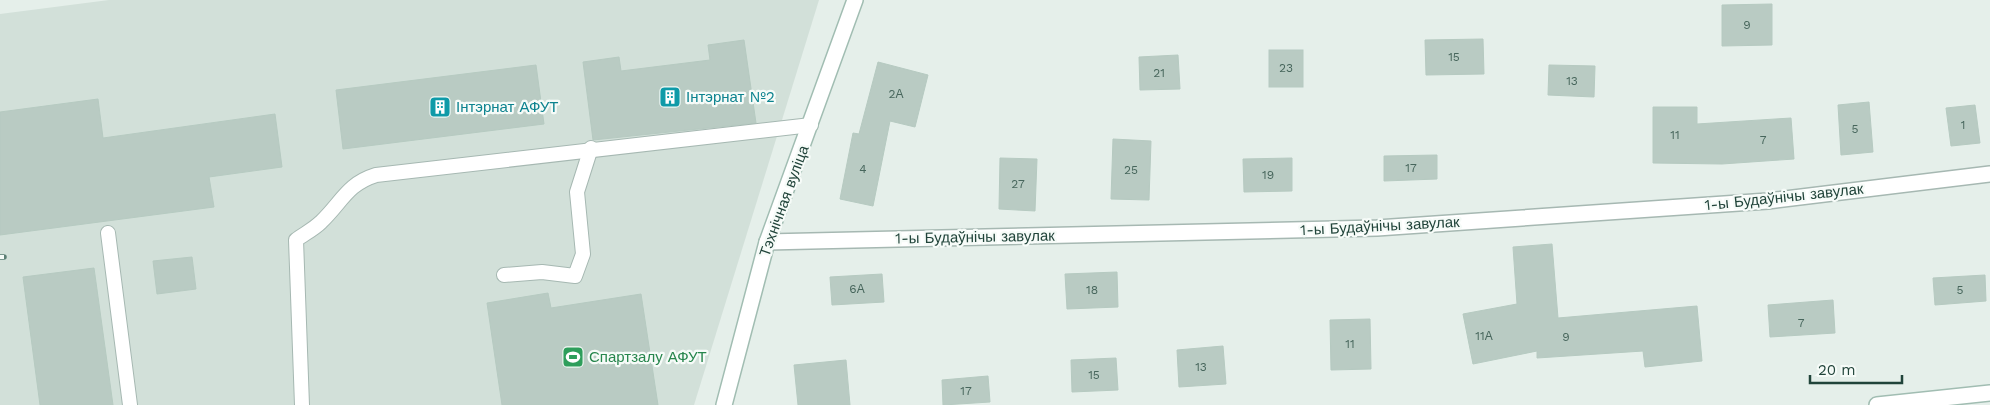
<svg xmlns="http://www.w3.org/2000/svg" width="1990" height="405" font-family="'Work Sans',sans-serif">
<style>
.built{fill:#d2e0d9}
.building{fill:#b9cbc3;stroke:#b6cac1}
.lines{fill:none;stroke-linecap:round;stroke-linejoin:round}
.lane-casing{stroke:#a6b8b2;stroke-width:16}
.street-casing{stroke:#a6b8b2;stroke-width:18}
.secondary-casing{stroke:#a1bdb2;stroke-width:18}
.lane{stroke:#fff;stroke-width:14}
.street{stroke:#fff;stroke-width:15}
.secondary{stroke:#fff;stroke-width:15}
.rail-casing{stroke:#5c7f75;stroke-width:5.5}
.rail{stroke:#f6fbf8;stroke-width:4;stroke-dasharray:11;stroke-linecap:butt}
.labels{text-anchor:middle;stroke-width:4.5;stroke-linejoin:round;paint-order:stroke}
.number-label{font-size:12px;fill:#47665c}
.culture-label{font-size:15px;fill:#0d838f;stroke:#f6fbf8;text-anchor:start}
.street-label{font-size:15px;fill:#21443a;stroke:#f6fbf8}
.leisure-label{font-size:15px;fill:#27864d;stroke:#f6fbf8;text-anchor:start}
</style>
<rect width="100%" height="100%" fill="#e5efea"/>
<polygon class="built" points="109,0 819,0 694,405 0,405 0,14"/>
<g class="building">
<polygon points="1772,4 1772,45 1722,46 1722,5"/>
<polygon points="1483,39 1484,74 1426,75 1425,40"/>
<polygon points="744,40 756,123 593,140 583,62 619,57 621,71 710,60 708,45"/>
<rect x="1269" y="50" width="34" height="37"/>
<polygon points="1178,55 1180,89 1140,90 1139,57"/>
<polygon points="878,62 928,75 915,127 890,121 873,206 840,199 853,133 859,134"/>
<polygon points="536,65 544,124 343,149 336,90"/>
<polygon points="1549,65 1595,66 1594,97 1548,95"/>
<polygon points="98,99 103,138 275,114 282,167 209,177 214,207 0,235 0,112"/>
<polygon points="1869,102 1873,152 1841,155 1838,105"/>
<polygon points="1975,105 1980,143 1951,146 1946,108"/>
<polygon points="1653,107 1697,107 1697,124 1791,118 1794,159 1722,164 1653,163"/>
<polygon points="1113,139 1151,141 1149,200 1111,199"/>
<polygon points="1437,155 1437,179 1384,181 1384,156"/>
<polygon points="1000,158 1037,159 1035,211 999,209"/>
<polygon points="1292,158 1292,191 1244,192 1243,159"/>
<polygon points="1552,244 1558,318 1697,306 1702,361 1645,367 1643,351 1537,358 1537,351 1473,364 1463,314 1517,304 1513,247"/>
<polygon points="192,257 196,289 157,294 153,261"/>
<polygon points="94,268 113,405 40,405 23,277"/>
<polygon points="1117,272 1118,307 1067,309 1065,274"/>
<polygon points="882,274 884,302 832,305 830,277"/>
<polygon points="1985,275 1986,301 1935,305 1933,278"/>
<polygon points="548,293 551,308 641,294 658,405 502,405 487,303"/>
<polygon points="1833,300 1835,333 1770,337 1768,305"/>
<polygon points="1370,319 1371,369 1331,370 1330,320"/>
<polygon points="1223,346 1226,384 1179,387 1177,350"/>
<polygon points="1116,358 1118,390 1072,392 1071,360"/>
<polygon points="846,360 850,405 798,405 794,365"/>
<polygon points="988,376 990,402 943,405 942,380"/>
</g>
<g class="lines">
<g class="lane-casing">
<g id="lane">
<polyline points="108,233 130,405"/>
<polyline points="504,275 542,272 575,276 583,254 577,192 591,148"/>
<path d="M 302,405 L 296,240 C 304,234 314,229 321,222 C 342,202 347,184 376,175 L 811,125"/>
</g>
</g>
<g class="street-casing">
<polyline id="street" points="767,242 1377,228 1768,201 1990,174"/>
</g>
<g class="secondary-casing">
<g id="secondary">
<polyline points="724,405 767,242 855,0"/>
<polyline points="1877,405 1990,393"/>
</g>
</g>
<use href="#lane" class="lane"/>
<use href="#street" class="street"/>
<use href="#secondary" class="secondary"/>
<g class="rail-casing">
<polyline id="rail" points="0,257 4,257"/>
</g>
<use href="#rail" class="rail"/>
</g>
<defs>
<g id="building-square" transform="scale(1.125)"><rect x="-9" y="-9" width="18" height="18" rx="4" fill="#0f9aa8" stroke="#f6fbf8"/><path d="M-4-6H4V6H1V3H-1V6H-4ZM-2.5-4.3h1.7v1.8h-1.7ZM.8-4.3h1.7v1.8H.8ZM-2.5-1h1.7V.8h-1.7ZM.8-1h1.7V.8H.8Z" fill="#fff"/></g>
<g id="stadium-square" transform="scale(1.125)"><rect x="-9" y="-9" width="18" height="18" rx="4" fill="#2e9e5b" stroke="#f6fbf8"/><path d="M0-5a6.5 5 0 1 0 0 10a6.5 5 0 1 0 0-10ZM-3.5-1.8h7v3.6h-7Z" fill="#fff"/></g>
</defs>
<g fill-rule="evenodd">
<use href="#building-square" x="670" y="97"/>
<use href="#building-square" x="440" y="107"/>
<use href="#stadium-square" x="573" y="357"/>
</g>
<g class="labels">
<g class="number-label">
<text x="1747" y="29">9</text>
<text x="1454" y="61">15</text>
<text x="1286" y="72">23</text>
<text x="1159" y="77">21</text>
<text x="1572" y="85">13</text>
<text x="896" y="98">2А</text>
<text x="1963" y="129">1</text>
<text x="1855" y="133">5</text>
<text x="1675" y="139">11</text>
<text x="1763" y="144">7</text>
<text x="1411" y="172">17</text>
<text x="863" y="173">4</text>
<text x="1131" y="174">25</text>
<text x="1268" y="179">19</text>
<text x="1018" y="188">27</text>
<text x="857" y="293">6А</text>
<text x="1092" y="294">18</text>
<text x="1960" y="294">5</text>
<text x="1801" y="327">7</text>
<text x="1484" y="340">11А</text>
<text x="1566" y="341">9</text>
<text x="1350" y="348">11</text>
<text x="1201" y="371">13</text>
<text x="1094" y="379">15</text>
<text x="966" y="395">17</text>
</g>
<g class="culture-label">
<text x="686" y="102">Інтэрнат №2</text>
<text x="456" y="112">Інтэрнат АФУТ</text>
</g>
<g class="street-label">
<text transform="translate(1784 197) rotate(-6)" y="5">1-ы Будаўнічы завулак</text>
<text transform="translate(784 201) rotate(-70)" y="5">Тэхнічная вуліца</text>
<text transform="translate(1380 226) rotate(-3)" y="5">1-ы Будаўнічы завулак</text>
<text transform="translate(975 237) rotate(-1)" y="5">1-ы Будаўнічы завулак</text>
</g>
<g class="leisure-label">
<text x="589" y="362">Спартзалу АФУТ</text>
</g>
</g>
<path d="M1810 375v8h92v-8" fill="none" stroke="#21443a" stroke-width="2.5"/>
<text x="1818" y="375" font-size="15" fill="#21443a" stroke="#f6fbf8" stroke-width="4" paint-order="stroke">20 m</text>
</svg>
